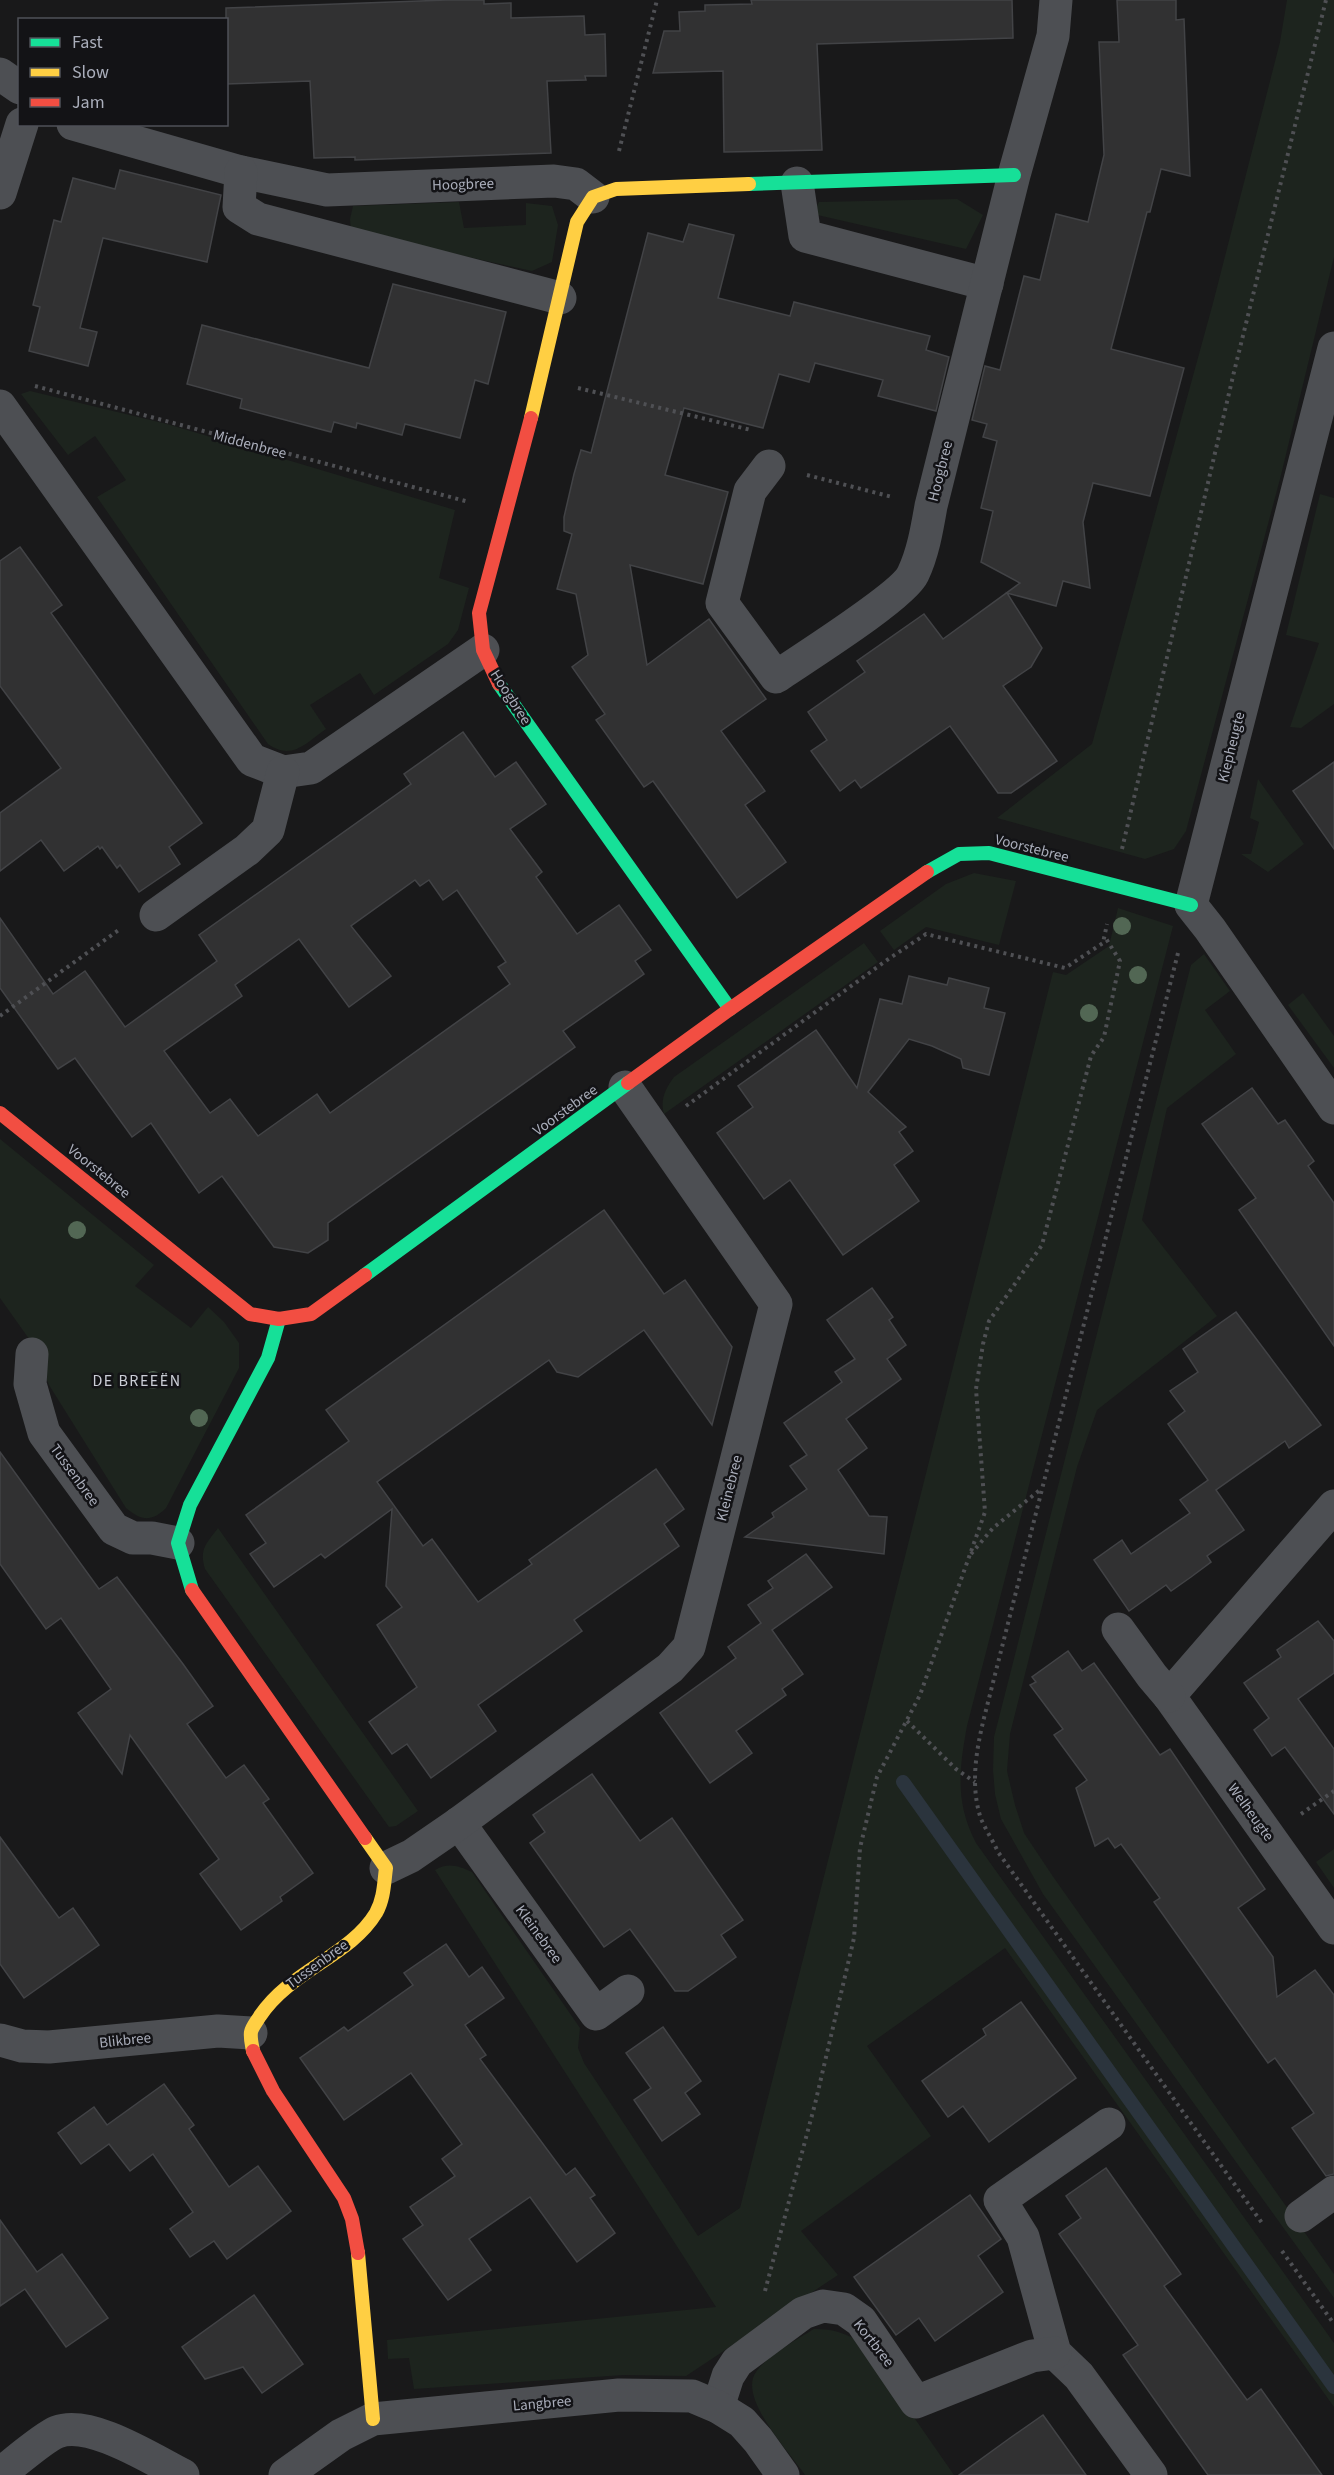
<svg xmlns="http://www.w3.org/2000/svg" width="1334" height="2475" font-family="'Source Sans 3',sans-serif">
<style>
.green{fill:#1d241e}
.lines{fill:none;stroke-linecap:round;stroke-linejoin:round}
.stream{stroke:#2b343d;stroke-width:14}
.building{fill:#313132;stroke:#424346;stroke-width:1.5;fill-rule:evenodd}
.path{stroke:#4f5054;stroke-width:4;stroke-dasharray:3 4.5;stroke-linecap:butt}
.street{stroke:#4d4f53;stroke-width:33}
.fast{stroke:#16e098;stroke-width:14}
.slow{stroke:#ffcf43;stroke-width:14}
.jam{stroke:#f24e42;stroke-width:14}
.tree{fill:#526754}
.labels{text-anchor:middle;stroke-width:5;stroke-linejoin:round;paint-order:stroke}
.street-label{font-size:15px;fill:#aaaebb;stroke:#131316}
.neighbourhood-label{font-size:16px;letter-spacing:1.5px;fill:#cbced7;stroke:#131316}
</style>
<rect width="100%" height="100%" fill="#19191a"/>
<g class="green">
<polygon points="1287,0 1334,0 1334,257 1280,479 1186,831 1174,849 1145,859 997,818 1092,744 1213,303 1280,42"/>
<polygon points="957,199 983,215 966,249 813,214 819,202"/>
<polygon points="459,202 464,228 526,225 526,203 552,206 558,225 552,262 532,271 351,231 350,219 353,206"/>
<path d="M 30,391 L 167,424 L 455,510 L 439,578 L 469,588 L 458,630 L 448,644 L 374,695 L 360,673 L 310,705 L 326,729 C 306,743 292,761 268,744 L 97,497 L 126,480 L 95,436 L 68,455 L 21,394 Z"/>
<polygon points="1320,494 1334,498 1334,704 1301,728 1290,727 1319,643 1286,635"/>
<polygon points="1258,779 1304,844 1268,872 1241,854 1251,854 1259,822 1250,818"/>
<polygon points="974,873 1016,881 999,945 926,927 894,950 880,931 946,884"/>
<path d="M 1118,908 L 1173,926 L 967,1726 C 959,1770 955,1802 976,1843 L 1334,2343 L 1334,2407 L 1005,1948 L 867,2046 L 931,2136 L 801,2231 L 838,2275 L 686,2376 L 624,2375 L 414,2389 L 409,2358 L 388,2359 L 387,2340 L 716,2307 L 435,1870 C 448,1862 459,1866 472,1872 L 580,2028 L 578,2048 L 584,2063 L 698,2236 L 740,2208 L 1053,972 L 1066,975 L 1109,946 Z"/>
<path d="M 864,943 L 878,962 L 664,1114 C 660,1100 665,1089 674,1077 Z"/>
<polygon points="1204,954 1230,991 1205,1010 1236,1054 1167,1108 1142,1220 1217,1316 1097,1410 1077,1467 1010,1734 1007,1771 1015,1805 1024,1833 1054,1878 1334,2274 1334,2298 1043,1894 1001,1819 995,1794 993,1770 994,1737 1191,965"/>
<polygon points="1303,993 1334,1036 1334,1068 1288,1005"/>
<path d="M 0,1139 L 154,1265 L 135,1286 L 191,1328 L 208,1307 L 224,1322 L 239,1343 L 239,1368 L 166,1508 C 152,1522 141,1521 126,1508 L 49,1385 L 32,1343 L 0,1298 Z"/>
<path d="M 218,1528 L 418,1811 L 396,1826 L 389,1827 L 205,1569 C 199,1549 206,1544 218,1528 Z"/>
<polygon points="1334,1849 1334,1888 1316,1862"/>
<path d="M 814,2329 C 834,2329 846,2333 863,2344 L 954,2475 L 805,2475 C 790,2453 745,2405 753,2378 C 758,2361 799,2338 814,2329 Z"/>
</g>
<g class="lines">
<polyline class="stream" points="903,1782 1334,2387"/>
</g>
<g class="building">
<polygon points="447,0 484,0 484,4 511,3 511,18 584,16 585,35 605,34 606,76 585,76 586,80 547,81 551,153 355,160 355,157 314,158 310,81 226,84 226,8"/>
<polygon points="751,0 1012,0 1013,38 817,44 822,150 724,152 723,71 653,73 664,31 680,31 679,12 705,11 705,5 752,4"/>
<polygon points="1117,0 1176,0 1176,20 1184,19 1190,176 1161,169 1150,212 1147,212 1111,349 1184,368 1150,496 1093,483 1083,522 1090,588 1063,581 1056,606 1007,593 1042,648 1031,667 1003,686 1057,761 1011,793 998,793 950,726 861,788 855,780 840,791 811,751 827,740 808,712 865,672 857,661 924,614 943,639 1020,583 981,562 993,511 981,508 997,441 983,437 987,424 972,420 985,366 1000,370 1024,276 1040,280 1056,214 1088,222 1104,155 1099,42 1119,42"/>
<polygon points="120,170 221,195 207,262 103,238 80,328 97,332 88,366 29,351 40,307 33,305 54,220 61,222 73,178 115,189"/>
<polygon points="689,224 734,235 718,298 790,316 794,302 930,336 926,350 949,357 936,411 878,396 883,380 815,363 809,382 779,374 763,428 684,408 665,475 728,492 703,584 630,565 647,665 709,619 766,699 721,731 765,791 745,805 786,862 737,898 653,781 644,787 596,720 605,714 572,667 588,655 576,594 557,589 572,534 564,531 564,517 574,474 581,450 591,453 648,233 683,242"/>
<polygon points="393,284 506,312 488,384 475,380 460,438 405,424 402,435 357,423 356,428 334,422 331,432 240,408 242,399 187,384 202,325 369,368"/>
<polygon points="20,547 62,605 51,613 202,823 169,847 180,864 139,892 120,865 117,868 102,847 100,849 98,846 64,871 41,840 0,871 0,813 61,768 0,686 0,561"/>
<path d="M 463,732 L 495,777 L 516,762 L 546,804 L 510,829 L 542,872 L 536,877 L 577,934 L 619,905 L 651,950 L 635,961 L 644,974 L 563,1031 L 575,1047 L 328,1223 L 328,1240 L 308,1253 L 274,1247 L 222,1176 L 199,1193 L 151,1123 L 132,1137 L 75,1058 L 58,1069 L 0,988 L 0,918 L 53,994 L 85,971 L 125,1027 L 217,961 L 199,935 L 411,784 L 404,774 ZM 415,880 L 420,886 L 429,880 L 443,900 L 457,890 L 506,962 L 498,967 L 510,984 L 330,1113 L 317,1094 L 258,1136 L 230,1099 L 210,1113 L 164,1051 L 242,996 L 235,985 L 299,939 L 349,1007 L 391,976 L 351,926 Z"/>
<polygon points="1334,762 1334,849 1293,791"/>
<polygon points="909,976 947,985 949,978 989,988 984,1008 1005,1013 989,1075 963,1068 961,1059 932,1046 909,1039 868,1092 906,1127 899,1132 913,1151 894,1165 919,1201 843,1255 790,1180 764,1199 717,1133 753,1107 738,1086 816,1030 857,1088 880,999 902,1004"/>
<polygon points="1252,1088 1278,1124 1285,1120 1314,1161 1308,1166 1334,1203 1334,1346 1239,1210 1256,1198 1202,1124"/>
<polygon points="604,1210 664,1294 685,1280 732,1347 712,1425 644,1330 578,1377 557,1372 549,1360 377,1482 423,1546 432,1539 478,1602 532,1564 529,1560 656,1469 684,1509 664,1524 679,1546 574,1620 582,1631 478,1705 496,1731 431,1778 407,1744 392,1754 369,1722 417,1687 377,1625 402,1607 386,1586 392,1509 325,1558 321,1554 274,1587 250,1554 266,1543 246,1515 349,1441 326,1410"/>
<polygon points="872,1288 893,1317 889,1320 906,1345 887,1359 901,1379 846,1419 867,1448 838,1470 869,1516 887,1517 884,1554 745,1537 774,1517 772,1513 807,1489 790,1466 807,1455 784,1423 842,1382 835,1372 855,1359 827,1320"/>
<polygon points="1236,1312 1321,1425 1289,1448 1285,1441 1216,1490 1244,1530 1207,1556 1211,1562 1191,1577 1171,1591 1166,1585 1129,1611 1094,1560 1122,1540 1131,1554 1190,1513 1180,1500 1208,1480 1168,1424 1185,1411 1170,1391 1198,1372 1183,1349"/>
<polygon points="0,1452 99,1589 117,1577 183,1664 213,1706 187,1724 226,1778 244,1765 269,1799 263,1803 313,1873 280,1897 282,1901 241,1930 200,1874 219,1859 130,1735 122,1774 78,1713 111,1689 61,1618 46,1629 0,1564"/>
<polygon points="806,1554 832,1587 772,1630 803,1674 782,1689 786,1695 736,1731 752,1753 710,1783 660,1713 736,1658 728,1647 761,1623 748,1605 773,1588 768,1581"/>
<polygon points="1318,1621 1334,1641 1334,1673 1298,1699 1334,1749 1334,1814 1285,1747 1272,1756 1254,1730 1269,1718 1244,1683 1281,1657 1277,1650"/>
<polygon points="1068,1651 1082,1671 1094,1663 1160,1755 1170,1749 1265,1889 1238,1908 1273,1957 1277,1997 1315,1970 1334,1995 1334,2174 1326,2176 1292,2128 1314,2113 1275,2058 1268,2063 1154,1902 1160,1898 1121,1844 1115,1848 1108,1838 1095,1846 1076,1788 1087,1780 1054,1735 1063,1729 1030,1685 1036,1682 1032,1677"/>
<polygon points="592,1774 640,1841 672,1818 743,1920 721,1935 736,1957 688,1991 675,1991 630,1929 604,1947 530,1843 545,1832 533,1815"/>
<polygon points="0,1837 59,1918 73,1908 99,1945 24,1998 0,1964"/>
<polygon points="446,1944 469,1977 482,1967 504,1998 465,2025 486,2055 480,2059 566,2175 575,2168 595,2195 590,2198 615,2233 577,2262 530,2197 469,2239 491,2270 448,2300 403,2239 423,2225 410,2207 455,2176 442,2159 462,2144 411,2073 344,2120 300,2058 344,2027 348,2031 413,1985 404,1973"/>
<polygon points="1021,2002 1076,2078 989,2142 963,2106 948,2117 922,2081 986,2035 983,2029"/>
<polygon points="663,2027 701,2081 685,2093 700,2114 662,2141 634,2100 651,2088 626,2053"/>
<polygon points="164,2084 194,2125 189,2129 229,2187 258,2166 291,2211 227,2259 214,2241 190,2257 170,2229 193,2212 153,2154 130,2171 109,2144 81,2164 58,2133 94,2107 107,2125"/>
<polygon points="1106,2168 1181,2274 1164,2286 1247,2400 1261,2389 1322,2475 1208,2475 1176,2430 1123,2355 1138,2345 1059,2234 1081,2218 1066,2196"/>
<polygon points="970,2195 1001,2239 978,2256 1003,2292 935,2341 919,2318 896,2335 854,2277"/>
<polygon points="0,2220 37,2272 62,2254 108,2318 66,2347 25,2289 0,2306"/>
<polygon points="254,2295 303,2364 262,2393 243,2367 205,2379 182,2347"/>
<polygon points="1043,2415 1086,2475 959,2475 1010,2438"/>
</g>
<g class="lines">
<g class="path">
<polyline points="619,151 657,0"/>
<polyline points="35,386 469,502"/>
<polyline points="578,388 751,430"/>
<polyline points="807,475 892,497"/>
<polyline points="1122,849 1234,372 1326,0"/>
<path d="M 1178,953 L 984,1718 C 976,1751 970,1786 981,1819 C 986,1830 993,1841 998,1852 L 1262,2223"/>
<polyline points="0,1016 120,929"/>
<polyline points="686,1106 887,960 926,934 1065,968 1103,943 1107,924"/>
<polyline points="971,1554 993,1528 1041,1489"/>
<polyline points="907,1721 956,1769 975,1782"/>
<polyline points="1301,1814 1334,1791"/>
<polyline points="1282,2251 1334,2324"/>
<polyline points="765,2291 815,2104 854,1938 860,1848 877,1777 920,1695 985,1512 976,1389 983,1344 989,1321 1042,1245 1091,1056 1104,1037 1120,961 1105,937"/>
</g>
<g class="street">
<polyline points="0,74 20,88"/>
<polyline points="73,124 241,172 327,190 554,181 576,184 593,197"/>
<polyline points="241,172 239,207 258,219 560,298"/>
<polyline points="797,183 805,236 987,284"/>
<polyline points="0,193 22,124"/>
<polyline points="1334,348 1191,905 1210,929 1334,1108"/>
<polyline points="0,406 252,760 283,772 311,768 483,650"/>
<path d="M 769,466 L 750,491 L 722,603 L 776,677 C 802,659 903,596 913,574 C 923,553 927,529 931,506 L 1014,175 L 1053,36 L 1056,0"/>
<polyline points="156,915 247,850 268,830 283,772"/>
<polyline points="32,1354 30,1384 44,1433 114,1529 133,1538 152,1538 178,1543"/>
<polyline points="1334,1506 1169,1696 1334,1928"/>
<polyline points="1118,1629 1152,1676 1169,1696"/>
<polyline points="459,1823 596,2014 628,1991"/>
<polyline points="386,1868 411,1856 459,1823 670,1668 689,1647 776,1304 625,1087"/>
<polyline points="0,2040 22,2046 49,2047 218,2031 251,2033"/>
<polyline points="1109,2124 1000,2200 1023,2237 1055,2353 1079,2376 1151,2475"/>
<polyline points="1301,2216 1334,2192"/>
<polyline points="718,2407 728,2376 737,2362 803,2313 823,2306 844,2309 861,2321 916,2402 1032,2356 1055,2353"/>
<path d="M 0,2474 C 13,2464 44,2437 57,2432 C 90,2419 153,2460 183,2475"/>
<polyline points="285,2475 341,2435 373,2419 619,2395 692,2396 718,2407 742,2422 758,2440 783,2475"/>
</g>
<g class="fast">
<polyline points="749,184 1014,175"/>
<polyline points="499,684 730,1009"/>
<polyline points="927,872 959,854 989,853 1191,905"/>
<polyline points="365,1275 628,1083"/>
<polyline points="192,1590 178,1543 190,1505 268,1358 279,1319"/>
</g>
<g class="slow">
<polyline points="531,418 577,222 593,197 616,189 749,184"/>
<path d="M 253,2051 C 252,2045 250,2038 251,2032 C 252,2027 257,2021 260,2016 C 291,1970 350,1956 376,1913 C 384,1899 384,1883 386,1868 L 365,1838"/>
<polyline points="358,2253 373,2419"/>
</g>
<g class="jam">
<polyline points="499,684 483,650 479,613 531,418"/>
<polyline points="628,1083 730,1009 927,872"/>
<polyline points="0,1113 250,1314 279,1319 311,1314 365,1275"/>
<polyline points="192,1590 365,1838"/>
<polyline points="253,2051 273,2091 344,2198 352,2219 358,2253"/>
</g>
</g>
<g class="tree">
<circle cx="1122" cy="926" r="9"/>
<circle cx="1138" cy="975" r="9"/>
<circle cx="1089" cy="1013" r="9"/>
<circle cx="77" cy="1230" r="9"/>
<circle cx="153" cy="1380" r="9"/>
<circle cx="199" cy="1418" r="9"/>
</g>
<g class="labels">
<g class="street-label">
<text transform="translate(463 184) rotate(-2)" y="5">Hoogbree</text>
<text transform="translate(250 444) rotate(15)" y="5">Middenbree</text>
<text transform="translate(940 471) rotate(-76)" y="5">Hoogbree</text>
<text transform="translate(511 697) rotate(57)" y="5">Hoogbree</text>
<text transform="translate(1231 747) rotate(-76)" y="5">Kiepheugte</text>
<text transform="translate(1032 848) rotate(14)" y="5">Voorstebree</text>
<text transform="translate(565 1110) rotate(-36)" y="5">Voorstebree</text>
<text transform="translate(99 1171) rotate(39)" y="5">Voorstebree</text>
<text transform="translate(75 1475) rotate(54)" y="5">Tussenbree</text>
<text transform="translate(729 1488) rotate(-76)" y="5">Kleinebree</text>
<text transform="translate(1251 1812) rotate(54)" y="5">Welheugte</text>
<text transform="translate(539 1934) rotate(54)" y="5">Kleinebree</text>
<text transform="translate(317 1964) rotate(-36)" y="5">Tussenbree</text>
<text transform="translate(125 2040) rotate(-6)" y="5">Blikbree</text>
<text transform="translate(874 2343) rotate(52)" y="5">Kortbree</text>
<text transform="translate(542 2403) rotate(-5)" y="5">Langbree</text>
</g>
<g class="neighbourhood-label">
<text x="137" y="1386">DE BREEËN</text>
</g>
</g>
<rect x="18" y="18" width="210" height="108" fill="#131316" stroke="#4f5158" stroke-width="1.5"/>
<rect x="30" y="38" width="30" height="9" fill="#16e098" stroke="#4f5158" stroke-width="1.5"/>
<text x="72" y="48" font-size="18" fill="#aaaebb">Fast</text>
<rect x="30" y="68" width="30" height="9" fill="#ffcf43" stroke="#4f5158" stroke-width="1.5"/>
<text x="72" y="78" font-size="18" fill="#aaaebb">Slow</text>
<rect x="30" y="98" width="30" height="9" fill="#f24e42" stroke="#4f5158" stroke-width="1.5"/>
<text x="72" y="108" font-size="18" fill="#aaaebb">Jam</text>
</svg>
